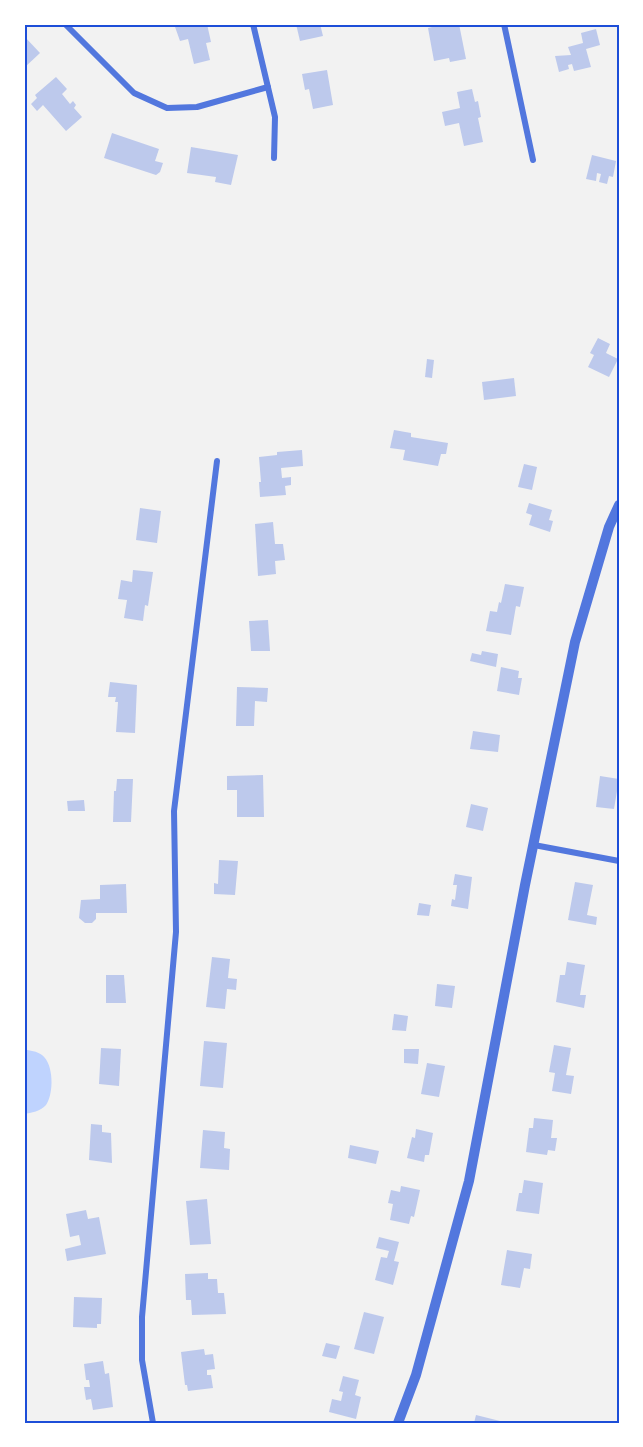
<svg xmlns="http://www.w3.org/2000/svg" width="643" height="1447" font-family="Literata,serif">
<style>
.water{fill:#bfd3fe}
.building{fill:#bdc9ec}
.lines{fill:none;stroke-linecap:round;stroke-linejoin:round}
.minor{stroke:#5277de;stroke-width:6}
.tertiary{stroke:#5277de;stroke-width:10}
.neatline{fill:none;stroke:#1d4ed8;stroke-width:2}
</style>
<rect width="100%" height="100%" fill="#f2f2f2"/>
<path class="water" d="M 24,1049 C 30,1051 37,1051 42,1055 C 54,1064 54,1094 46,1105 C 41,1111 31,1113 24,1114 Z"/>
<g class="building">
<polygon points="174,24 207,24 211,42 206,43 210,60 194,64 188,39 180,41"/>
<polygon points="296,24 320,24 323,36 300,41"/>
<polygon points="436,24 459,24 466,59 450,62 449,58 434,61 428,28 436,26"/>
<polygon points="596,29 600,45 586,49 591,67 574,71 572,64 568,65 569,69 559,72 555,56 571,55 568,47 583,43 581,33"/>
<polygon points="24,36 40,53 24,68"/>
<polygon points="327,70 333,105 313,109 309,89 305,90 302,74"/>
<polygon points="56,77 67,89 62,94 70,104 73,101 76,105 74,108 82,117 66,131 43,105 37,111 31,104 37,98 35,95"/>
<polygon points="472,89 475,102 478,101 481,117 478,118 483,142 464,146 459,123 445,126 442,112 460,108 457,92"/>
<polygon points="112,133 159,149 155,161 163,163 160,172 156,175 104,158"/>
<polygon points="191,147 238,155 231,185 215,182 216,177 187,173"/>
<polygon points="592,155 616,161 613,177 609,176 607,184 599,182 601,174 597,173 596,181 586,179"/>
<polygon points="598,338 610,344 606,353 618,359 609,377 588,367 594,355 590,353"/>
<polygon points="427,359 434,360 432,378 425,377"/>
<polygon points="514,378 516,396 484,400 482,382"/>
<polygon points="394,430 411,433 411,437 448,443 446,454 441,454 438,466 403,460 405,450 390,448"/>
<polygon points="302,450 303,466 281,468 282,478 291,477 291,485 285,486 286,495 260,497 259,482 261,482 259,457 277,455 277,452"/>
<polygon points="524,464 537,467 532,490 518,487"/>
<polygon points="529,503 552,510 549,520 553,521 550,532 529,525 532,515 526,513"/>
<polygon points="140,508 161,511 157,543 136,540"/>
<polygon points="273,522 275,544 283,544 285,560 275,561 276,574 258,576 255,524"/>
<polygon points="133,570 153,572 148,606 145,605 143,621 124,618 127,600 118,599 121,580 132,582"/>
<polygon points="505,584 524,587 520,607 516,606 511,635 486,631 490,611 497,612 499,602 501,603"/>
<polygon points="268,620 270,651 251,651 249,621"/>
<polygon points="482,651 498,654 496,667 470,661 472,653 481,655"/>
<polygon points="501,667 519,671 518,678 522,678 519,695 497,691"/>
<polygon points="110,682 137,685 135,733 116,732 118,702 115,702 116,697 108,697"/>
<polygon points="237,687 268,688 267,702 255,701 254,726 236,726"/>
<polygon points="473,731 500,735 498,752 470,749"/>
<polygon points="263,775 264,817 237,817 237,790 227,790 227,776"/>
<polygon points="600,776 619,779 614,809 596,807"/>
<polygon points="117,779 133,779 131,822 113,822 114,791 116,791"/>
<polygon points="84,800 85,811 68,811 67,801"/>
<polygon points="471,804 488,808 483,831 466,827"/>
<polygon points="219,860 238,861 235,895 214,894 214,883 218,884"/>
<polygon points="455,874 472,877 468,909 451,906 452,899 455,900 457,885 453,885"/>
<polygon points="575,882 593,885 587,915 597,917 596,925 568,920"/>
<polygon points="126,884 127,913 96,913 96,919 92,923 85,923 79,918 81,900 100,899 100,885"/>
<polygon points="419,903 431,905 429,916 417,915"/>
<polygon points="212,957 230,959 228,978 237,979 236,990 227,989 225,1009 206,1007"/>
<polygon points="567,962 585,965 580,995 586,995 584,1008 556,1002 560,975 565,975"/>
<polygon points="106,975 124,975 126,1003 106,1003"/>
<polygon points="437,984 455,986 452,1008 435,1006"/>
<polygon points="394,1014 408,1016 406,1031 392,1030"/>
<polygon points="204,1041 227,1043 223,1088 200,1086"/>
<polygon points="554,1045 571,1048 566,1075 574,1076 571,1094 552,1091 555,1073 549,1072"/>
<polygon points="101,1048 121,1049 119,1086 99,1084"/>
<polygon points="404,1049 419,1049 418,1064 404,1063"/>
<polygon points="427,1063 445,1066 439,1097 421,1094"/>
<polygon points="534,1118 553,1120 551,1138 557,1138 555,1151 548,1150 547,1155 526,1152 529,1128 533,1128"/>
<polygon points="91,1124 102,1125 102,1132 111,1133 112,1163 89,1160"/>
<polygon points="416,1129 433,1133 429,1155 425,1155 424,1162 407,1158 412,1137 415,1138"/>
<polygon points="203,1130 225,1132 224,1148 230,1149 229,1170 200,1168"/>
<polygon points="350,1145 379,1151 376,1164 348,1158"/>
<polygon points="524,1180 543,1183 539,1214 516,1211 519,1193 522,1193"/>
<polygon points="401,1186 420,1190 414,1217 411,1216 409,1224 390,1220 393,1204 388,1203 391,1190 400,1192"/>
<polygon points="207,1199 211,1244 190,1245 186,1201"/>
<polygon points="86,1210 88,1219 99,1217 106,1254 67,1261 65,1249 81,1245 79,1235 70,1237 66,1214"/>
<polygon points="379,1237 399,1242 394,1261 399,1262 393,1285 375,1280 381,1257 387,1258 389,1251 376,1248"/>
<polygon points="507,1250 532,1254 530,1269 524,1268 520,1288 501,1285"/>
<polygon points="208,1273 208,1279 217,1279 218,1293 224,1293 226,1314 192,1315 191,1300 186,1300 185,1274"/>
<polygon points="74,1297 102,1298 101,1324 97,1324 97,1328 73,1327"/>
<polygon points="364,1312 384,1317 374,1354 354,1349"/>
<polygon points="326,1343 340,1346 336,1359 322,1356"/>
<polygon points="204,1349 205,1355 213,1354 215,1369 207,1370 207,1375 211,1375 213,1388 188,1391 187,1385 185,1385 181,1352"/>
<polygon points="103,1361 105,1374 109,1373 113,1407 93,1410 91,1399 86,1400 84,1387 90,1387 89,1380 86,1380 84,1364"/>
<polygon points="343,1376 359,1380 355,1395 361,1397 356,1419 329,1412 332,1399 341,1401 343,1392 339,1391"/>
<polygon points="476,1415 504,1422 504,1423 474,1423"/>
</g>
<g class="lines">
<g class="minor">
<polyline points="65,24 134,93 167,108 197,107 268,87"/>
<polyline points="253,24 275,117 274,158"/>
<polyline points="504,24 533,160"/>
<polyline points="534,845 619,861"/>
<polyline points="153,1423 142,1360 142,1317 176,932 174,811 217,461"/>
</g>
<polyline class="tertiary" points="398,1423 416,1375 469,1181 525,885 575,642 609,527 619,505"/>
</g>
<rect width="643" height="1447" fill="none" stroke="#ffffff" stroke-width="51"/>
<rect x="26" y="26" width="592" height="1396" class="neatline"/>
</svg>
